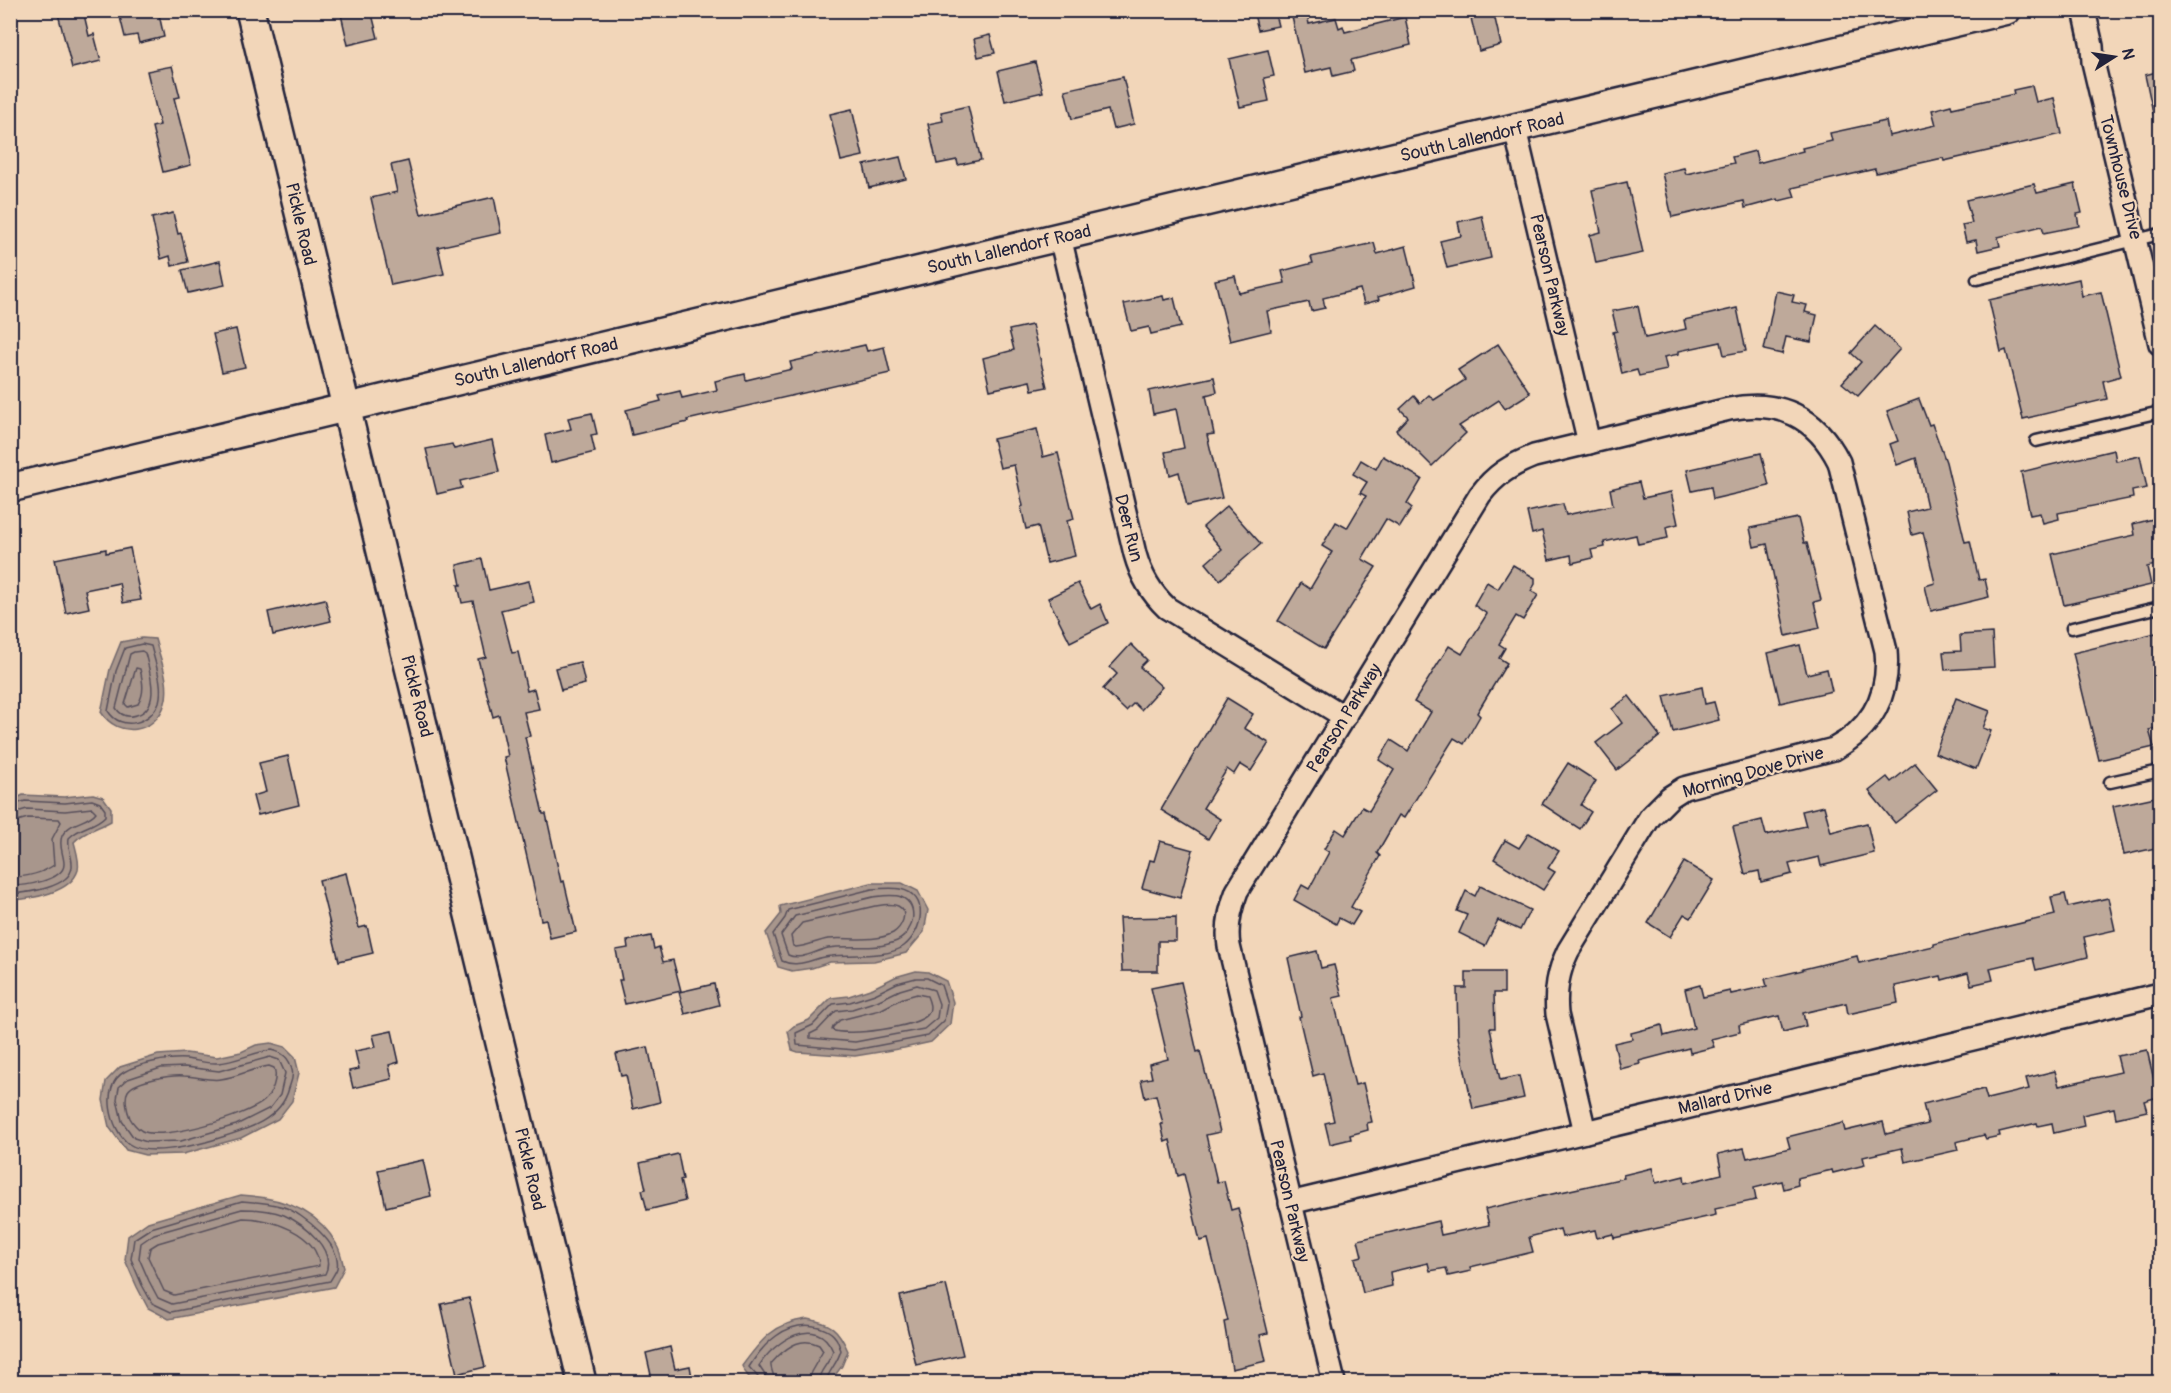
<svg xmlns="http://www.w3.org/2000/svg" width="2171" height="1393" font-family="Pangolin,sans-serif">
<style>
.water{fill:#a8968c;stroke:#72686c;stroke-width:1.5}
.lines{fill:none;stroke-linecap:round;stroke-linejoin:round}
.shore{stroke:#58505b;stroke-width:1.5}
.building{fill:#bea99a;stroke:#22223b;stroke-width:1.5}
.service-casing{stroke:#22223b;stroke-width:15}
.minor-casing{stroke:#22223b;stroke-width:26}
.tertiary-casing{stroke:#22223b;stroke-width:32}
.service{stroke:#f2d6b9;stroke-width:10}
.minor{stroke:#f2d6b9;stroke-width:21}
.tertiary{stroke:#f2d6b9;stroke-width:27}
.labels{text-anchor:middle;stroke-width:4.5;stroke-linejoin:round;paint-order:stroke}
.street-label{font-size:18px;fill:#22223b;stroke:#f2d6b9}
</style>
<rect width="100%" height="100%" fill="#f2d6b9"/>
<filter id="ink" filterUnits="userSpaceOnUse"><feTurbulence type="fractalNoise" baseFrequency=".0167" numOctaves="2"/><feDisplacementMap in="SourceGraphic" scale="12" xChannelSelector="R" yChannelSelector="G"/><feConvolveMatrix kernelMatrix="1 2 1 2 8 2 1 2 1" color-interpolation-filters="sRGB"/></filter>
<g filter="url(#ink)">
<g class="water">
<path d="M 142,638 L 155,639 C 160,658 171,683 165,703 C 156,734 118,739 101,712 L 110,669 L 121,642 Z"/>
<path d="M 93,794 L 103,797 L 111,808 L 111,821 C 99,828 84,831 74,842 C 76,850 80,862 78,870 C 71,893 31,899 11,900 L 11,801 L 23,795 L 64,797 Z"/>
<polygon points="871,883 902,883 918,891 928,910 924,932 906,953 874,961 830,962 812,968 792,971 778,967 766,933 781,914 780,906"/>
<polygon points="916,971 928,972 946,981 953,1002 950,1024 931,1042 904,1048 855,1056 798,1052 792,1050 788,1031 794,1026 809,1020 831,998 849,996 873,988 895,977"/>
<polygon points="271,1043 285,1047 295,1057 299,1073 292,1101 278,1119 241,1138 183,1154 145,1155 126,1150 109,1127 103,1100 106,1081 120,1067 158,1055 186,1053 217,1057 241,1052 256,1045"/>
<path d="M 241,1195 C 279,1197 318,1209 337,1245 C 341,1252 342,1260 344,1268 L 334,1287 L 169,1319 L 148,1308 L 137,1287 L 125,1260 L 128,1236 L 148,1222 Z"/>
<path d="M 807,1319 C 831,1323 838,1328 848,1351 L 842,1366 L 830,1382 L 756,1382 C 749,1379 745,1373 742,1366 C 761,1340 774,1323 807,1319 Z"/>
</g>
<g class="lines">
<g class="shore">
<path d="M 142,644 L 151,646 C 155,663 164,685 159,702 C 151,724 121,732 108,711 L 116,671 L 125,648 Z"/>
<path d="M 134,652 L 142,651 L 145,653 C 150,672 163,712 132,716 C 124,717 119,713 116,708 L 130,654 Z"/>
<path d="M 136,668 L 140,669 C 143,682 145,693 138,704 L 128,707 L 125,704 Z"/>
<path d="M 10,806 L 25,801 L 65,803 L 92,800 L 100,803 L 105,810 L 105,816 C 95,827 80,826 69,838 C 67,848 73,857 72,867 C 70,888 26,893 10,894"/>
<path d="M 10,814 L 27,809 L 65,811 L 92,808 L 96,812 C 88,823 69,821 62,836 C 58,845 64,855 64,864 C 64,881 23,886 10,886"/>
<path d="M 10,823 L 28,818 L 59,819 L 61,822 L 52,839 L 54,865 C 41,874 26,877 10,877"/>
<path d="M 872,889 C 881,889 891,887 900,889 C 930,895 923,931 904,946 C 889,958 850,954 831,956 C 814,957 799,969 782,961 L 773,934 L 785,918 L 788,910 Z"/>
<path d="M 873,897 C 882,896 893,894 901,897 C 921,905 913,934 897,941 C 875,951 850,944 828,948 C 815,951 800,961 788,955 L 781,935 L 795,916 Z"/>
<path d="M 875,906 C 882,905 892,903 898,906 C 910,912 901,928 893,933 C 874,943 848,937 828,939 C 817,941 807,946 796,947 L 793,946 L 791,936 L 802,923 Z"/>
<polygon points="916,978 927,978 941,985 947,1003 944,1021 928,1036 855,1050 797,1045 796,1033 813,1025 833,1004 850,1002 875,994 897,983"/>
<polygon points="917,985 934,990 939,1004 937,1018 924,1029 855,1042 810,1038 810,1034 818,1030 836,1011 852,1009 877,1001 900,990"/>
<path d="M 917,994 L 927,996 C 929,1001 932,1008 928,1014 C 920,1027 846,1037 832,1030 L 833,1027 L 840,1020 L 880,1010 L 903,998 Z"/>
<path d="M 271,1050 C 283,1053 289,1057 292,1070 C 294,1076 291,1082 289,1088 C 280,1124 237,1132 206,1142 C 188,1147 146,1156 129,1144 C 110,1130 100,1086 124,1072 C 139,1063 168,1058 186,1059 C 196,1060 207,1064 218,1063 C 236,1062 253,1052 271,1050 Z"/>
<polygon points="270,1057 279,1060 285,1073 280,1095 270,1108 236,1125 181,1141 147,1142 134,1138 122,1121 117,1099 119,1087 128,1079 161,1068 185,1067 219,1071"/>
<path d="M 269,1066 L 274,1068 C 278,1078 272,1094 264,1101 C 247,1116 163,1141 142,1131 C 138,1129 132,1122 130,1118 C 127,1111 124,1097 128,1091 C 135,1080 173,1075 184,1076 C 196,1076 209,1081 221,1079 C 238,1077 253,1068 269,1066 Z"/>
<path d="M 242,1201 C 257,1202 270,1203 284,1207 C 303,1214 342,1245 337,1268 C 336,1272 332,1277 330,1281 L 171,1312 L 152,1303 L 142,1285 L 131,1259 L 134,1239 L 151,1228 Z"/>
<path d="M 242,1209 C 257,1209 270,1210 284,1215 C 304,1224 337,1250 325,1274 L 172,1304 L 158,1298 L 149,1281 L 139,1258 L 141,1243 L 154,1234 Z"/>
<path d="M 243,1218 C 270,1218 318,1233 319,1266 L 174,1295 L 164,1291 L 148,1257 L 150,1248 L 158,1243 Z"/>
<path d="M 759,1382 L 758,1377 L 749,1367 C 763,1344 786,1321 814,1326 C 821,1327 831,1331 835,1337 C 838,1340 839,1346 841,1350 C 838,1363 828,1371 826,1382"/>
<path d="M 766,1382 L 765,1375 L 759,1366 C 773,1342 817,1312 833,1351 C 830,1363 819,1370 818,1382"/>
<path d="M 775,1382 C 775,1377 770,1368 771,1364 C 771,1363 777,1358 777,1357 C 790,1345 802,1337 819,1345 L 823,1351 L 811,1372 L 809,1382"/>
</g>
</g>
<g class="building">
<polygon points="57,10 83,10 89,36 94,34 101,61 72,68"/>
<polygon points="148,10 158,10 164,37 139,43 137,35 125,37 120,17"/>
<polygon points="340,10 371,10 378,38 348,45"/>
<polygon points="1253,10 1274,10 1278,26 1258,30"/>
<polygon points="1469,10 1493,10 1501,45 1479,51"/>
<polygon points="1307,14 1309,24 1336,18 1339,28 1343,26 1345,32 1405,17 1411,45 1351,60 1354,71 1333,76 1331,67 1305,73 1292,17"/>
<polygon points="990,35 995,53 978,57 974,39"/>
<polygon points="1268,50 1274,76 1264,78 1269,101 1240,107 1229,59"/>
<polygon points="1035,62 1043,92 1005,101 998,71"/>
<polygon points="172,66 180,97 174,98 191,165 163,172 152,127 160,125 147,71"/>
<polygon points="2160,71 2160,116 2154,117 2145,75"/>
<polygon points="1123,77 1134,124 1113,129 1108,110 1072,119 1065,90"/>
<polygon points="2032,86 2036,102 2054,98 2062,134 1944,161 1943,158 1876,173 1875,169 1792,188 1795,197 1779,201 1778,199 1745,208 1744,201 1672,217 1662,173 1684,168 1686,174 1734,163 1732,157 1755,151 1758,163 1803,151 1802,148 1832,141 1830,133 1886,121 1889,136 1936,125 1932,110 1951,105 1952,108 2014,94 2013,90"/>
<polygon points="968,106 981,160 958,165 957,160 937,164 928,124 943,121 941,112"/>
<polygon points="852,109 863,156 841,161 830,114"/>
<polygon points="900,157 906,179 869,188 864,165"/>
<polygon points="408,161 421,214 494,197 501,233 438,247 444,274 391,285 371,198 397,192 391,165"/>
<polygon points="1627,182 1643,253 1596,263 1590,235 1601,232 1592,190"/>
<polygon points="2034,184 2037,193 2075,184 2082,213 2077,214 2079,226 2044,233 2042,226 1998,237 2000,246 1978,251 1976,240 1966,242 1962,225 1972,223 1966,200"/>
<polygon points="173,213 178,234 181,233 188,262 172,266 170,256 161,259 152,218"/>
<polygon points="1482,216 1491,258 1447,268 1440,241 1461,236 1458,222"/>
<polygon points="1374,243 1377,254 1406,246 1416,286 1378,297 1379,300 1364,304 1360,289 1323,298 1325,308 1311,311 1309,302 1267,311 1271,331 1230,341 1215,280 1235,276 1239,293 1285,283 1282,271 1313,263 1311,257"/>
<polygon points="220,261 225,285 188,293 182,270"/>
<polygon points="2079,279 2082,296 2101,292 2121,376 2103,381 2107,399 2023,419 2006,350 2001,352 1989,300"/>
<polygon points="1776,291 1794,295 1792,302 1807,305 1805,312 1817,315 1811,342 1786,337 1782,354 1764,350"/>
<polygon points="1163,296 1164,300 1174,298 1181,327 1151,334 1149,327 1131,331 1124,304"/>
<polygon points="1638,306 1645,338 1686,329 1684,320 1737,308 1746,351 1724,355 1721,342 1679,351 1679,354 1664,357 1667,370 1639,376 1637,370 1622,374 1613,332 1617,331 1612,311"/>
<polygon points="1032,325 1047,387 1032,390 1030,381 990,390 983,358 1014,350 1009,330"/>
<polygon points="1875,326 1900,349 1858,396 1842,383 1861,362 1851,353"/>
<polygon points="236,329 245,367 222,372 213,334"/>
<polygon points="1498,344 1530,393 1505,409 1499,400 1459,426 1466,433 1432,466 1396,430 1408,417 1400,409 1414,396 1420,403 1429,395 1434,400 1465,380 1458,370"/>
<polygon points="865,345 867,351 884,347 890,373 687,420 688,422 632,435 626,410 661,401 659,396 680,391 682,398 717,390 715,381 745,374 746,380 792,369 790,362"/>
<polygon points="1214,377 1217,392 1206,395 1214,434 1207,435 1222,498 1187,506 1179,472 1170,475 1165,452 1184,448 1176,409 1153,414 1149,391"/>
<polygon points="1919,399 1929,425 1932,424 1946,462 1965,542 1970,541 1979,580 1985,579 1989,597 1931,611 1925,586 1935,583 1923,532 1912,535 1907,512 1927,507 1916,458 1897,465 1890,444 1898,441 1887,411"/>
<polygon points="592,413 597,434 591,435 595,452 551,463 545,435 571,429 568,418"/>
<polygon points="1037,429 1043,457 1058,453 1074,519 1067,521 1075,556 1047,563 1038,526 1026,529 1021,507 1023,506 1014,465 1000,468 993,439"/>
<polygon points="492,440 499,472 460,481 462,488 437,494 426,449 452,444 454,449"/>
<polygon points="2114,450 2116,461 2140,456 2147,488 2132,491 2133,498 2058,513 2059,519 2043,523 2040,513 2030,515 2021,472"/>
<polygon points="1761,453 1769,486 1713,499 1711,487 1692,491 1687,470"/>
<polygon points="1383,456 1422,479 1407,504 1412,508 1400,527 1386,519 1362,559 1376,567 1324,649 1278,621 1301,583 1310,589 1332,552 1322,546 1336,522 1347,528 1366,496 1360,493 1367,482 1353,474 1361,460 1376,469"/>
<polygon points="1639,482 1643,498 1671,492 1678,524 1666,527 1668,538 1638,544 1636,535 1604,542 1605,547 1591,550 1593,558 1572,563 1571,555 1549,560 1542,531 1532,534 1527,512 1563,504 1566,515 1613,505 1610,489"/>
<polygon points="1227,506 1261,544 1220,580 1206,563 1222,549 1203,527"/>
<polygon points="1798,518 1804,543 1807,543 1821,600 1814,602 1820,628 1786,636 1767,544 1754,547 1750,528"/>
<polygon points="2153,519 2160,553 2160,564 2147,567 2151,585 2064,605 2052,554 2135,535 2133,524"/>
<polygon points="130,548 141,600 123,603 119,583 85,590 89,608 66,613 55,559 106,549 106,553"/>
<polygon points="482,559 489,590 529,581 534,602 501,610 512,653 518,652 527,691 534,689 539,709 524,712 530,736 525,737 543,814 546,814 561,882 564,881 576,932 550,938 546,919 541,920 534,888 504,757 508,756 499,715 493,717 478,659 486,657 473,601 462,603 458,585 461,585 457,565"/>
<polygon points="1513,565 1535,578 1535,584 1531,591 1538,595 1523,620 1516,616 1499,644 1505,648 1499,658 1507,663 1477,713 1480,716 1464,744 1454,738 1404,818 1399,815 1377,853 1380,856 1351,907 1360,912 1352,925 1339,918 1336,924 1294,900 1302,885 1309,889 1329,852 1324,849 1336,829 1345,835 1362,807 1369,811 1394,770 1379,760 1391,740 1408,751 1431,712 1414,702 1449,646 1462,654 1487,614 1474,605 1487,582 1498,589"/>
<polygon points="1078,583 1091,609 1100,604 1108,623 1070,642 1048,598"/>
<polygon points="325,599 331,621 273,635 268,612"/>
<polygon points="2160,632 2160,727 2149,730 2154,747 2099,760 2073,653"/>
<polygon points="1992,633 1994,667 1945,670 1943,652 1961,651 1960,635"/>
<polygon points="1131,644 1147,660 1140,667 1162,687 1141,710 1134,703 1126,711 1103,689 1117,674 1110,667"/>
<polygon points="1800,645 1807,674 1827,669 1832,691 1780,703 1768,653"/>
<polygon points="580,662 585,684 561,690 555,668"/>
<polygon points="1702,687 1705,704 1714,702 1719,720 1673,732 1664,696"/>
<polygon points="1629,696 1660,736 1617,770 1596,743 1622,723 1612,709"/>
<polygon points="1227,698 1253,714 1244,728 1269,743 1251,771 1240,764 1234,774 1227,769 1203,808 1220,819 1208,839 1161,810"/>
<polygon points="1956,698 1990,711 1983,728 1991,731 1976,769 1935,753"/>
<polygon points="288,756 299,805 258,815 253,796 266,792 259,763"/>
<polygon points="1568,763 1596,781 1581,805 1591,812 1580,829 1542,804"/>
<polygon points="1915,763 1937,790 1895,823 1869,791 1887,777 1891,782"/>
<polygon points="2160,796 2160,847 2124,855 2113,806"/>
<polygon points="1824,806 1831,832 1867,823 1874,853 1821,866 1819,857 1789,864 1792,874 1761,882 1759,871 1745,874 1733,827 1762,820 1766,835 1806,826 1802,811"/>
<polygon points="1529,833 1559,851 1548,868 1555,872 1543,890 1494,859 1505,840 1519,848"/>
<polygon points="1160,841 1193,850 1180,898 1142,888 1150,860 1154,861"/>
<polygon points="1684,862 1714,880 1691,918 1684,914 1670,937 1648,923"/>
<polygon points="346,873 359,928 367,926 373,953 339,961 319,880"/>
<polygon points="1480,886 1530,910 1520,930 1498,920 1485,946 1459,933 1467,915 1457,911 1466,891 1475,896"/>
<polygon points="2065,894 2068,907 2108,898 2115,930 2084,937 2088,957 2036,970 2033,958 1990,968 1993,980 1971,985 1968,973 1942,980 1941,976 1895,986 1898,1003 1848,1014 1846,1003 1803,1013 1806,1026 1783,1032 1779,1016 1739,1025 1740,1032 1711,1039 1714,1047 1690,1053 1689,1048 1639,1061 1640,1064 1620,1069 1614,1043 1632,1039 1631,1033 1662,1025 1664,1036 1694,1028 1685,989 1700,985 1703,997 1730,991 1731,994 1767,986 1765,979 1803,970 1803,969 1857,956 1859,963 1934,946 1934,944 2055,915 2051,897"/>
<polygon points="1176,917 1176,941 1158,941 1158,971 1122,971 1119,918"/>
<polygon points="651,936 654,949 659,947 663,962 673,960 681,991 625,1004 619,980 622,980 616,950 628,948 627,941"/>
<polygon points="1317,951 1321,968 1334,965 1342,996 1333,998 1355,1085 1363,1083 1372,1122 1367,1123 1368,1130 1350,1135 1351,1139 1330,1144 1325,1123 1334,1121 1323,1073 1313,1076 1299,1017 1301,1016 1288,958"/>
<polygon points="1466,972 1504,972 1504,993 1494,993 1495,1028 1490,1028 1500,1080 1519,1076 1524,1098 1473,1109 1458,1037 1457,988 1466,988"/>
<polygon points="1181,982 1197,1052 1200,1051 1220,1132 1206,1135 1217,1182 1224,1181 1231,1210 1238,1208 1268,1333 1260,1335 1266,1361 1232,1369 1224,1322 1228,1321 1208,1239 1200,1241 1184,1174 1178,1176 1170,1140 1165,1142 1161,1124 1163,1124 1156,1095 1145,1098 1141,1080 1152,1078 1149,1064 1168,1059 1151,988"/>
<polygon points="714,984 719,1005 685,1014 679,992"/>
<polygon points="392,1031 399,1062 389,1065 392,1079 353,1088 349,1071 359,1069 355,1051 376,1047 373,1035"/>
<polygon points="648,1047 660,1102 633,1109 626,1075 621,1076 616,1054"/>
<polygon points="2147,1050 2158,1097 2144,1101 2147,1111 2116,1118 2114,1108 2082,1115 2084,1126 2054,1133 2052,1123 2038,1126 2037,1123 1999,1132 2000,1136 1986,1139 1984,1135 1956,1142 1958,1150 1905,1162 1902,1148 1863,1157 1865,1165 1833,1173 1832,1170 1797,1178 1798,1185 1784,1189 1782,1181 1754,1188 1756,1200 1715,1209 1716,1215 1614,1238 1613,1234 1597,1238 1595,1230 1562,1237 1560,1229 1529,1237 1533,1252 1470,1267 1471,1271 1448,1276 1446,1268 1430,1271 1428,1263 1390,1272 1392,1286 1363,1293 1355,1258 1362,1256 1358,1240 1438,1221 1441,1235 1489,1225 1485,1209 1624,1178 1623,1175 1652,1168 1656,1183 1684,1176 1685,1183 1722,1174 1718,1154 1744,1148 1747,1158 1790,1148 1787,1137 1843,1123 1845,1131 1883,1122 1886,1134 1928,1124 1923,1104 1984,1089 1987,1099 2029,1089 2026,1078 2055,1071 2059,1086 2121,1072 2117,1056"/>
<polygon points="678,1154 683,1179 680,1180 685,1201 647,1210 642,1190 646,1189 640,1163"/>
<polygon points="423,1160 431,1196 386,1207 378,1170"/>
<polygon points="946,1285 963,1355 916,1365 900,1296"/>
<polygon points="469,1298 485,1367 457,1374 441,1304"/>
<polygon points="670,1347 675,1369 690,1366 693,1383 645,1383 644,1377 651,1375 646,1353"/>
</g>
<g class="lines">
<g class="service-casing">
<g id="service">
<polyline points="1977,279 2160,234"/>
<polyline points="2036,441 2160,412"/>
<polyline points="2072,628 2160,607"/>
<polyline points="2110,782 2160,771"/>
</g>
</g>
<g class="minor-casing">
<g id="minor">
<polyline points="2084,10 2092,46 2093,62 2160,344"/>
<polyline points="1515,129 1589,443"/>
<path d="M 1060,237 L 1135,554 C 1141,576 1151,593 1167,608 L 1345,717"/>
<polyline points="1290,1203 2160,994"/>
<path d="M 1334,1382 L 1229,946 C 1226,927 1230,909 1237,891 L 1480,495 C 1495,475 1511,465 1534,456 L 1729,409 C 1779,399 1816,416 1839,462 L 1886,651 C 1890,694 1872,728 1834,749 L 1684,788 L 1670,797 L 1650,817 L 1568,951 C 1558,972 1555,990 1557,1014 L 1585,1132"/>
</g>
</g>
<g class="tertiary-casing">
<g id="tertiary">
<polyline points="250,10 582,1382"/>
<polyline points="10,488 2007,10"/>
</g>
</g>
<use href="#service" class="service"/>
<use href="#minor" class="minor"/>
<use href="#tertiary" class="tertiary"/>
</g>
</g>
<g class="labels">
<g class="street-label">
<text transform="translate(1482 137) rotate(-13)" y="6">South Lallendorf Road</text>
<text transform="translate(2121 177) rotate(76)" y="6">Townhouse Drive</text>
<text transform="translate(301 224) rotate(77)" y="6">Pickle Road</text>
<text transform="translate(1009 249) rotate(-13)" y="6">South Lallendorf Road</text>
<text transform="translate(1550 275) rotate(77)" y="6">Pearson Parkway</text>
<text transform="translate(536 362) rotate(-13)" y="6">South Lallendorf Road</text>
<text transform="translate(1129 528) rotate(76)" y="6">Deer Run</text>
<text transform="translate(417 696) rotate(76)" y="6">Pickle Road</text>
<text transform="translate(1344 718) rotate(-58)" y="6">Pearson Parkway</text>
<text transform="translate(1753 772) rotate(-16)" y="6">Morning Dove Drive</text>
<text transform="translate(1725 1098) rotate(-13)" y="6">Mallard Drive</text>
<text transform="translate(530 1169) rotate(77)" y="6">Pickle Road</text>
<text transform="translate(1290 1201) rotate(77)" y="6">Pearson Parkway</text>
</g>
</g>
<rect width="2171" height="1393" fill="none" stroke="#f2d6b9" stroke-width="36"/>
<rect x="18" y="18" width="2135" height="1357" fill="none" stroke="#22223b" stroke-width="2" filter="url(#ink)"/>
<g transform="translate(2114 57) rotate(78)" stroke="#f2d6b9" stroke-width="4.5" paint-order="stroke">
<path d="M0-4.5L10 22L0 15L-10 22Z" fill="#22223b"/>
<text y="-9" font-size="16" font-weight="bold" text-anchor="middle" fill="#22223b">N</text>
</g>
</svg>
